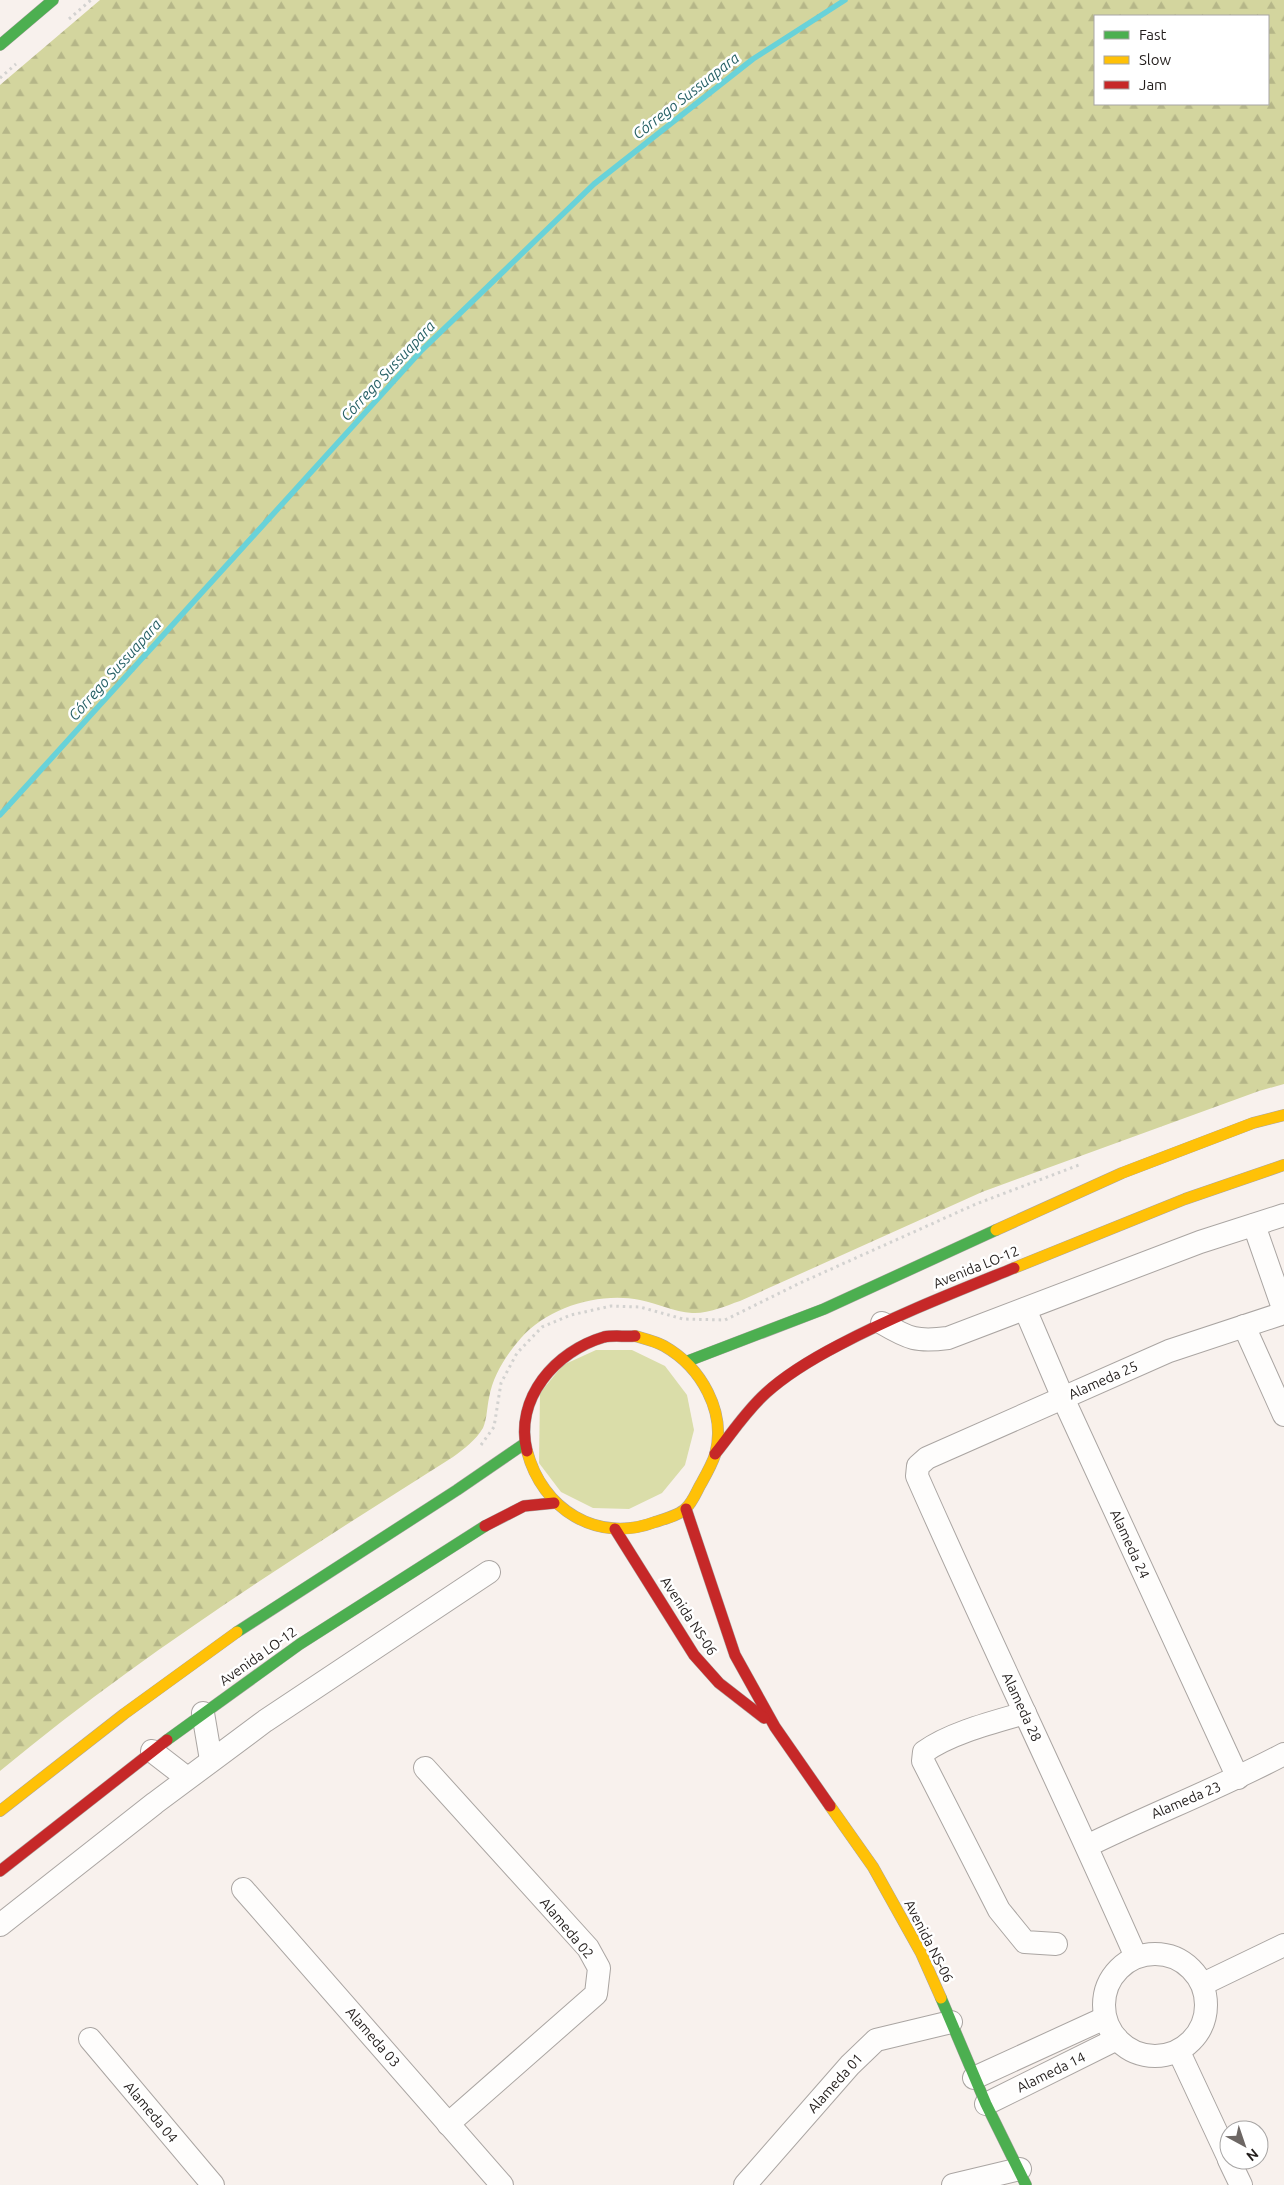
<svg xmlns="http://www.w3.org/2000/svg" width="1284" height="2185" font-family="Ubuntu,sans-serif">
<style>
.grass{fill:#dadda9}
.forest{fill:url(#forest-firs);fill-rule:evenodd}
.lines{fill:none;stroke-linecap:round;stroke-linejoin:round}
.stream{stroke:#68d2d9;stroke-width:5.5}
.street-casing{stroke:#aaa5a2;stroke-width:24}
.fast-casing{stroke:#aaa5a2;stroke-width:12}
.slow-casing{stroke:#aaa5a2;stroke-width:12}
.jam-casing{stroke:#aaa5a2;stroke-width:12}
.path{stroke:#d3d2d0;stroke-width:3;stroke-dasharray:2.5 4;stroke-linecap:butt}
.street{stroke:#fefdfc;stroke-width:22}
.fast{stroke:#4caf50;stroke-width:11}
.slow{stroke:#ffc107;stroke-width:11}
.jam{stroke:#c62828;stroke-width:11}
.labels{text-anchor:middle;stroke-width:5;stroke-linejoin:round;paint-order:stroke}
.street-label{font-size:14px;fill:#221d1b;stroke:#fff}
.water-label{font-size:15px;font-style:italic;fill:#276166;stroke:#fff}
</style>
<defs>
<pattern id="forest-firs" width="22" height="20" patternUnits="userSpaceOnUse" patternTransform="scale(1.25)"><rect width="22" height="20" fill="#d3d59e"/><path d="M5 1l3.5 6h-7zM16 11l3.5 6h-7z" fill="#b5b688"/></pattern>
</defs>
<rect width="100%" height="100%" fill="#f8f1ed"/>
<polygon class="grass" points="596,1350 632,1350 665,1366 687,1395 694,1430 685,1465 662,1493 629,1509 593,1508 561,1492 539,1463 540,1393 563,1365"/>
<path class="forest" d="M 100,0 L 1284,0 L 1284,1084 L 1259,1091 L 982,1192 L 740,1301 C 725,1306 708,1314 692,1313 C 674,1312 657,1303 640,1300 C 599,1292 549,1307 521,1338 C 506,1355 493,1375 489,1398 C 487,1407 487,1419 483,1428 C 476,1440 464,1449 453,1457 C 298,1555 142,1653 0,1771 L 0,85 ZM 1095,16 L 1268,16 L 1268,104 L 1095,104 Z"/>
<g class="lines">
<polyline class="stream" points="0,815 422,350 594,184 753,59 845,0"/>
<g class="street-casing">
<g id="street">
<polyline points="1254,1225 1284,1311"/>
<polyline points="1025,1309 1063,1398 1238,1778"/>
<path d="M 882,1323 C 909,1339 917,1342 948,1338 L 1200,1242 L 1284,1215"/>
<polyline points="1244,1326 1284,1415"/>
<polyline points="203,1713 211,1760"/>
<path d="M 1025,1713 C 994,1722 950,1733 924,1752 L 923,1761 L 999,1910 L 1025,1942 L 1056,1944"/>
<polyline points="152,1751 187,1778"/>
<polyline points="425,1768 588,1948 599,1968 596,1994 448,2124"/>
<path d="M 1087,1846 C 1152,1814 1220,1788 1284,1754"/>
<polyline points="243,1889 502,2185"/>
<polyline points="0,1925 155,1803 265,1721 489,1572"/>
<circle cx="1155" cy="2005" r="51"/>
<path d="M 1136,1957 C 1065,1796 988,1637 917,1476 L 918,1466 L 927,1458 L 1169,1351 L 1284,1313"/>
<polyline points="1203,1984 1284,1945"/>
<polyline points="90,2039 213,2185"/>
<polyline points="1179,2052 1229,2159"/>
<polyline points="974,2078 1105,2018"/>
<polyline points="986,2104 1117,2039"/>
<polyline points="1229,2160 1241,2185"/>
<polyline points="745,2185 850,2065 876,2040 951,2022"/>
<polyline points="953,2185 1020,2169"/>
</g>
</g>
<g class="fast-casing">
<g id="fast">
<polyline points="0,45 53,0"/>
<polyline points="688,1361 824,1309 996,1230"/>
<polyline points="237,1632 457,1490 524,1444"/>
<polyline points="167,1740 300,1644 485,1526"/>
<polyline points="941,1998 986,2104 1026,2185"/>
</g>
</g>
<g class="slow-casing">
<g id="slow">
<polyline points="996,1230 1122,1173 1253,1123 1284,1115"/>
<polyline points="1014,1268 1185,1199 1284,1165"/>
<path d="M 527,1451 C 542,1509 597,1544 655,1522 C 664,1519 680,1515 686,1508 C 693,1502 697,1490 702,1482 C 707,1473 712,1464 715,1455 C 727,1412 701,1367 664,1346 C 655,1341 645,1339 635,1336"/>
<polyline points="830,1806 873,1867 921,1953 941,1998"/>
<polyline points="0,1811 124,1714 237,1632"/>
</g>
</g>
<g class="jam-casing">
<g id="jam">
<path d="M 527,1451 C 514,1398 556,1351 604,1337 C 614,1335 625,1337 635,1336"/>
<path d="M 715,1454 C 732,1433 746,1411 766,1393 C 788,1373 814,1358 839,1345 C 896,1315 955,1292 1014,1268"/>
<polyline points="686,1509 735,1655 775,1727 830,1806"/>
<polyline points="485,1526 524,1506 554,1503"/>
<polyline points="615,1529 694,1655 719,1683 764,1718"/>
<polyline points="0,1871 167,1740"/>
</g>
</g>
<g class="path">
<polyline points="69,19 91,0"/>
<polyline points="0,78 16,64"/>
<polyline points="481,1445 494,1427 501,1383 517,1353 542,1327 571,1315 611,1306 640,1307 683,1319 725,1320 800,1283 976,1204 1079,1165"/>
</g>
<use href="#street" class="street"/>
<use href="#fast" class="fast"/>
<use href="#slow" class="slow"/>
<use href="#jam" class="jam"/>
</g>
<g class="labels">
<g class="street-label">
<text transform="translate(976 1267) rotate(-22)" y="5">Avenida LO-12</text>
<text transform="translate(1103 1380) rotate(-24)" y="5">Alameda 25</text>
<text transform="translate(1130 1544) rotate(65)" y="5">Alameda 24</text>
<text transform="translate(689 1616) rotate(57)" y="5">Avenida NS-06</text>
<text transform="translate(258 1656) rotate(-35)" y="5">Avenida LO-12</text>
<text transform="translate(1022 1707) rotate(65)" y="5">Alameda 28</text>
<text transform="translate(1186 1800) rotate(-23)" y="5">Alameda 23</text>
<text transform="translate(567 1928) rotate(50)" y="5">Alameda 02</text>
<text transform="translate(929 1941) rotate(63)" y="5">Avenida NS-06</text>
<text transform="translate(373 2037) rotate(49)" y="5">Alameda 03</text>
<text transform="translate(1051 2072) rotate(-26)" y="5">Alameda 14</text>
<text transform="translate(835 2083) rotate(-48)" y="5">Alameda 01</text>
<text transform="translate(151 2112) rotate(50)" y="5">Alameda 04</text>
</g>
<g class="water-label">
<text transform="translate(686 96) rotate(-38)" y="5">Córrego Sussuapara</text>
<text transform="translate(388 371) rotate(-47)" y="5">Córrego Sussuapara</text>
<text transform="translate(115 670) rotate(-48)" y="5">Córrego Sussuapara</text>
</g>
</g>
<rect x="1094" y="15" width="175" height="90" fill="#ffffff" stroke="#a7a5a4"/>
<rect x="1104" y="31" width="25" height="8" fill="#4caf50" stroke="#a7a5a4"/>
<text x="1139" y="40" font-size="15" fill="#221d1b">Fast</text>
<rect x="1104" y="56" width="25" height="8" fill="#ffc107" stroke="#a7a5a4"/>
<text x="1139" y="65" font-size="15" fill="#221d1b">Slow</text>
<rect x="1104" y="81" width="25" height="8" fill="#c62828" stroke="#a7a5a4"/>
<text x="1139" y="90" font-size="15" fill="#221d1b">Jam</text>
<g transform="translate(1244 2145) rotate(140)"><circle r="24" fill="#ffffff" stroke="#a7a5a4"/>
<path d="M0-4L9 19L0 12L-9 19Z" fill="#6d6764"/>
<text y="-8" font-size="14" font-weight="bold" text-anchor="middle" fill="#221d1b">N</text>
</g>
</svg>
